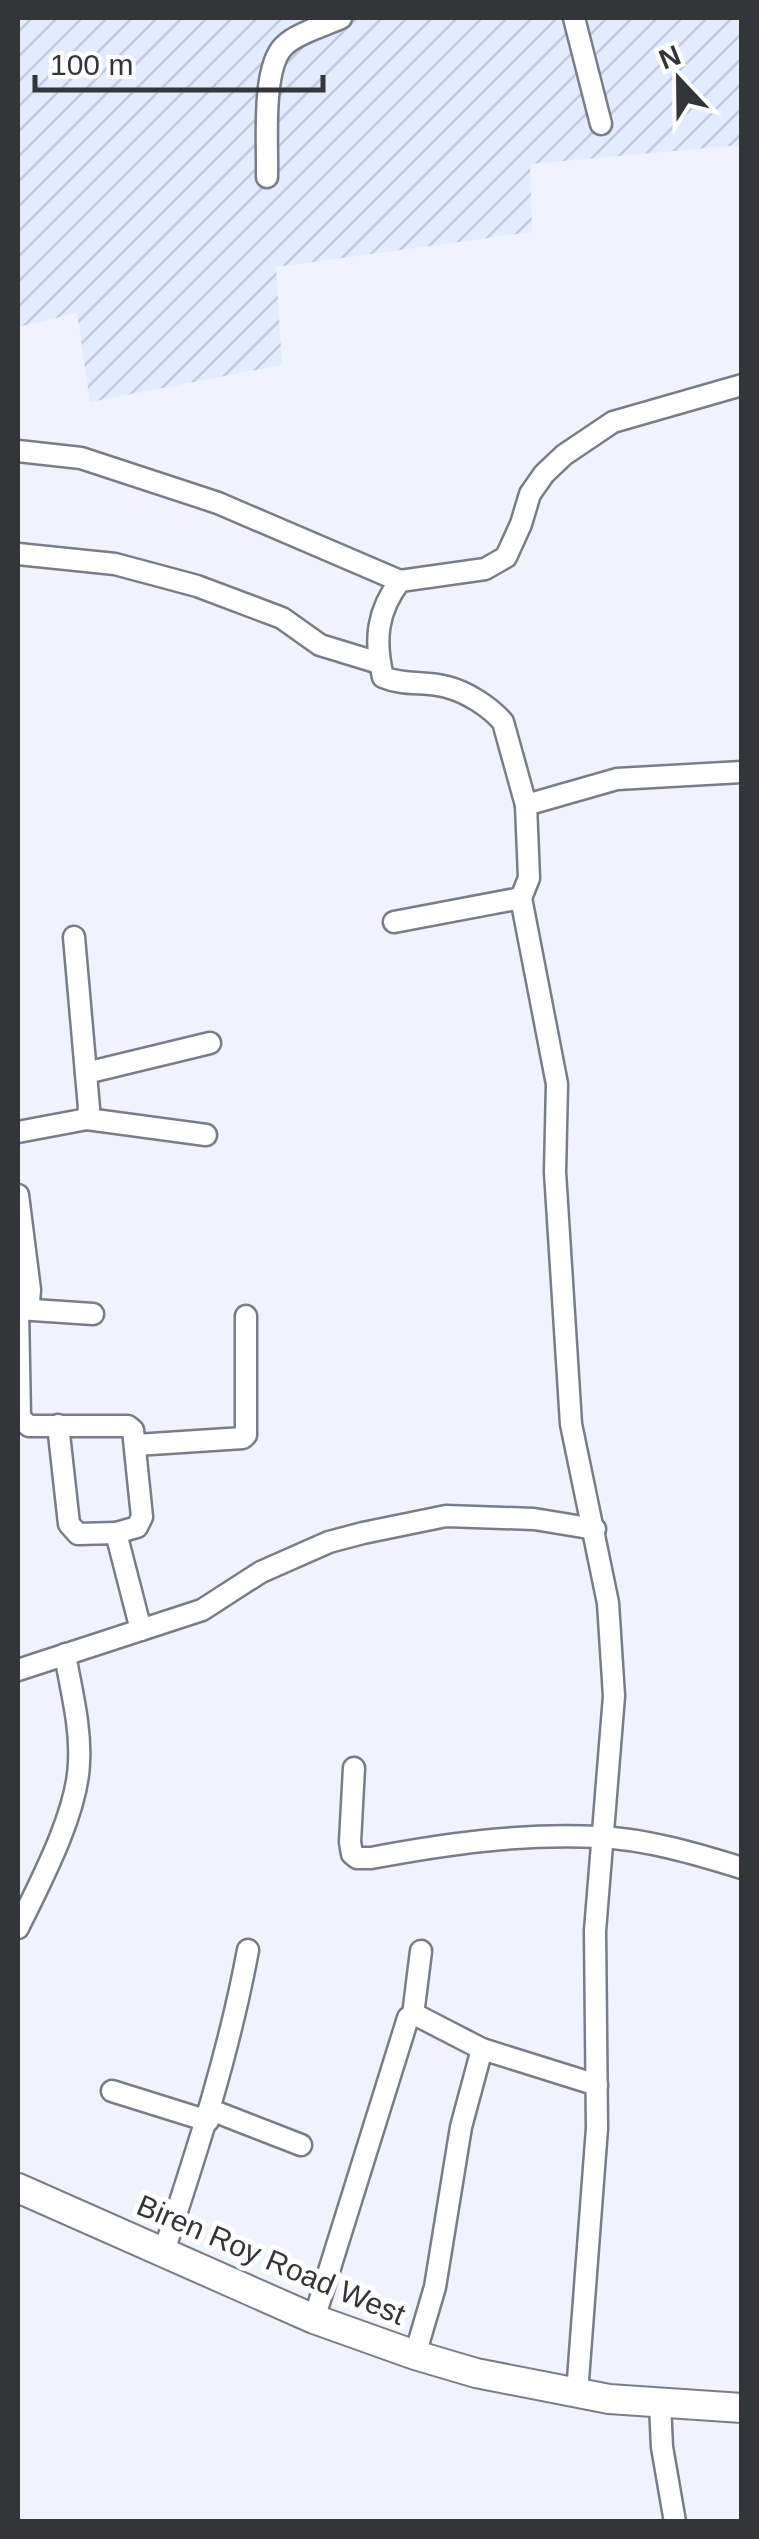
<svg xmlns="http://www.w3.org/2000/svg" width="759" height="2539" font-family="Arial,sans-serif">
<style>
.industrial{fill:url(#industrial-furrows)}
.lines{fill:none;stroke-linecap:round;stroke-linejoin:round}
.minor-casing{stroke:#787d88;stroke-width:25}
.major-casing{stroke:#787d88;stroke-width:32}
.minor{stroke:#fff;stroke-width:20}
.major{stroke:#fff;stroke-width:28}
.labels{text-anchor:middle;stroke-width:10;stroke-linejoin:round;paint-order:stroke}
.street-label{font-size:30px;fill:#333539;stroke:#fff}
</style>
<defs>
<pattern id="industrial-furrows" width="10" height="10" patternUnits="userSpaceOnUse" patternTransform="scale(2.5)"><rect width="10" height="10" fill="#e3ebff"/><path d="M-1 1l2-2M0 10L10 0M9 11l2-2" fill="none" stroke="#c3cadb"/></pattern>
</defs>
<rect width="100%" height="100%" fill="#f0f3fe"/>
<polygon class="industrial" points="18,18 741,18 741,145 530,164 532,232 276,267 282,365 90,402 77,313 18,327"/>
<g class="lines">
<g class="minor-casing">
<g id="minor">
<polyline points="574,18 601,124"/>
<path d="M 267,177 C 268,146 261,68 284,46 C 297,33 324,26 341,18"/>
<path d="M 742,385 L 613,422 L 564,455 L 544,474 L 530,494 L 521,524 L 506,557 L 485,569 L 400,581 C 377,611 374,640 383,677 C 404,686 426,681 447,687 C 467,692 490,707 503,722 L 526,805 L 617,779 L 742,772"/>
<polyline points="18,451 81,458 218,503 400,581"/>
<polyline points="18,554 115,564 197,586 282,618 320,645 379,663"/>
<polyline points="521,898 557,1084 555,1172 571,1424 608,1603 614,1696 595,1931 597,2128 577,2393"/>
<polyline points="394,922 521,898 529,878 526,805"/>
<polyline points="86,1073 210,1043"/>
<polyline points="87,1119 206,1135"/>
<polyline points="18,1132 87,1119 89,1108 74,937"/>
<polyline points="18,1195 30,1290 29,1302 18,1309"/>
<polyline points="93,1314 18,1309 20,1418 29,1426 128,1426 133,1430 142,1517 137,1527 116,1533"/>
<polyline points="58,1425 69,1524 78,1534 116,1533 141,1630"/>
<polyline points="136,1445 243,1438 246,1435 246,1316"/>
<polyline points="18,1670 202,1610 261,1572 329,1542 363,1533 446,1516 534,1519 595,1529"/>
<path d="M 354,1768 L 350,1842 L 352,1854 L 357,1858 L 371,1858 C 446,1844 522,1833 599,1837 C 646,1839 697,1854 742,1868"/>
<path d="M 18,1928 C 40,1883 78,1812 79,1762 C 81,1726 71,1690 65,1654"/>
<polyline points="413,2015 421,1951"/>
<polyline points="112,2091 208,2121"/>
<polyline points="211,2110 301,2145"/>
<path d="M 164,2251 C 197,2151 229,2053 248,1950"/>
<polyline points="314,2319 408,2018 418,2016 482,2049 597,2085"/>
<polyline points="415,2355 435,2287 461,2127 482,2049"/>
<polyline points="660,2404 662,2447 675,2522"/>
</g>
</g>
<g class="major-casing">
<polyline id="major" points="18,2188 314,2319 415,2355 476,2373 609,2399 742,2408"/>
</g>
<use href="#minor" class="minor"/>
<use href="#major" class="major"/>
</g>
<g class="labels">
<g class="street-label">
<text transform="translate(271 2260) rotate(23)" y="10">Biren Roy Road West</text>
</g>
</g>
<rect width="759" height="2539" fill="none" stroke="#333539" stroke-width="40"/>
<g transform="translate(679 80) rotate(338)" stroke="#ffffff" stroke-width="8" paint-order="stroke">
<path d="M0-8L18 38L0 25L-18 38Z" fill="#333539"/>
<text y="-15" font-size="28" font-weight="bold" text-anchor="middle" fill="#333539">N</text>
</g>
<path d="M35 75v15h288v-15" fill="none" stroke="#333539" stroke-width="5"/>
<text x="50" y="75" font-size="30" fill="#333539" stroke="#ffffff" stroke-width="8" paint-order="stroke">100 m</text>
</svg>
